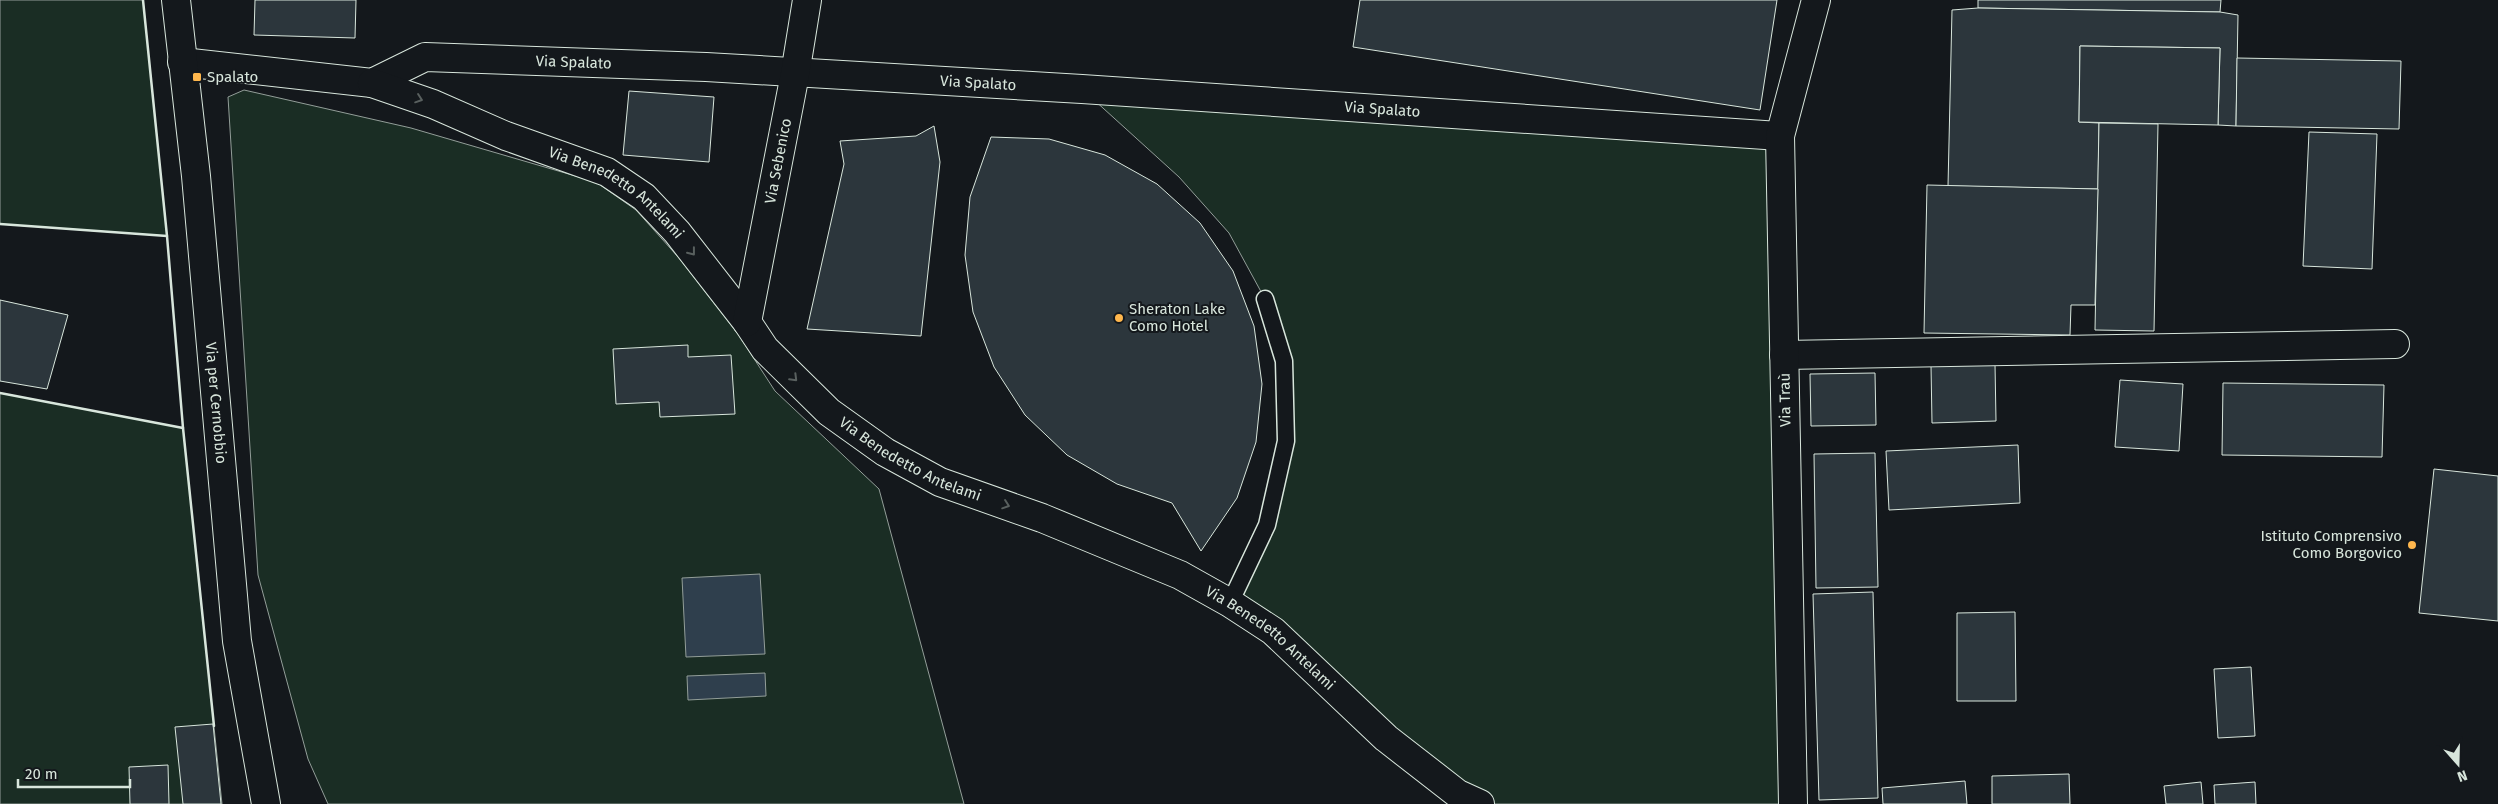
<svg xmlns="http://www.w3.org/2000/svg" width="2498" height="804" font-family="'Fira Sans',sans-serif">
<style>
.green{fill:#1a2d24;stroke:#939e99}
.water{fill:#2f3f4d;stroke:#939e99}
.building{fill:#2c363c;stroke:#d8e6dc}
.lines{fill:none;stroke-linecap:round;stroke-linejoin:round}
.service-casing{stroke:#d8e6dc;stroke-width:19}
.minor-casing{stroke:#d8e6dc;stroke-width:30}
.secondary-casing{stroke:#d8e6dc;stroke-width:30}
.service{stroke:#14181c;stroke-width:16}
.minor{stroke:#14181c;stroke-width:28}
.secondary{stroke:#14181c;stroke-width:28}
.wall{stroke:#d8e6dc;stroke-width:2.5}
.oneway{stroke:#59605f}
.poi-dot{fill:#ffb74d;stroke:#14181c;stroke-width:2}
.labels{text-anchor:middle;stroke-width:4;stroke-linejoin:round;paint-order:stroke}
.street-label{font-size:15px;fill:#d8e6dc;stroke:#14181c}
.poi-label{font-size:15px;fill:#d8e6dc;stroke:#14181c;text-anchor:start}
</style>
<rect width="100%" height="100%" fill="#14181c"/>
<g class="green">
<polygon points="0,0 143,0 167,236 0,224"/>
<polygon points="1082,89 1780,136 1793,804 1480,804 1230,603 1267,525 1286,441 1284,361 1265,299 1229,233 1179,177"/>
<polygon points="244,90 411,128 596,182 636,210 679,258 738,334 775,391 879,489 964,804 328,804 308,759 258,575 228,97"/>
<polygon points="0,393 183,428 222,804 0,804"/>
</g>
<g class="water">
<polygon points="760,574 765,654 686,657 682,578"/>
<polygon points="765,673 766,696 688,700 687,676"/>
</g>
<g class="building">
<polygon points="255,0 356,0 355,38 254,35"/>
<polygon points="1360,0 1777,0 1760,110 1353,47"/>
<polygon points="1978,0 2221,0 2220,12 1978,8"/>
<polygon points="1978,8 2220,12 2238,15 2236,126 2218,125 2220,48 2080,46 2079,122 2099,123 2098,189 1948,186 1952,10"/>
<polygon points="2080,46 2220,48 2218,125 2079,122"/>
<polygon points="2237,58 2401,61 2399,129 2236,126"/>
<polygon points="629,91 714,97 709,162 623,155"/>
<polygon points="2099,123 2158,124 2154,331 2095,330"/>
<polygon points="934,126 940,162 921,336 807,329 844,164 840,141 916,136"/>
<polygon points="2309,132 2377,134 2372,269 2303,266"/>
<polygon points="991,137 1049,139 1105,155 1157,184 1200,223 1233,271 1254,326 1262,384 1256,442 1237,498 1201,551 1172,503 1117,484 1067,455 1025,415 994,367 973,312 965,255 970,197"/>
<polygon points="1927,185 2098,189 2095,305 2071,305 2070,335 1924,333"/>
<polygon points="0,300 68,315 47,389 0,381"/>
<polygon points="688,345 688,357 731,355 735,414 660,417 659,402 616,404 613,349"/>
<polygon points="1995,364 1996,421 1932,423 1931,366"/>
<polygon points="1875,373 1876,425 1811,426 1810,374"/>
<polygon points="2120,380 2183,384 2179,451 2115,447"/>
<polygon points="2223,383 2384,385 2382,457 2222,455"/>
<polygon points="2018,445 2020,503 1889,510 1886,451"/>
<polygon points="1875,453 1878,587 1816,588 1814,454"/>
<polygon points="2434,469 2498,476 2498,621 2419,613"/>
<polygon points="1873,592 1878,798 1819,800 1813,594"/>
<polygon points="2015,612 2016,701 1957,701 1957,613"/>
<polygon points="2251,667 2255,736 2218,738 2214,669"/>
<polygon points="213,724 221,804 183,804 175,727"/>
<polygon points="168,765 169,804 130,804 129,767"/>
<polygon points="2069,774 2070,804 1992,804 1992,776"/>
<polygon points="1965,781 1967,804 1883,804 1882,788"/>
<polygon points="2201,782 2203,804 2166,804 2164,786"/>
<polygon points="2255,782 2256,804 2215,804 2214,785"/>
</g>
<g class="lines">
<g class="service-casing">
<polyline id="service" points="1230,603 1267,525 1286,441 1284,361 1265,299"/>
</g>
<g class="minor-casing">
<g id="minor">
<path id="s1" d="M 182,62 L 372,83 L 425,57 L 706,67 L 1082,89 L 1780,136"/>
<path id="s2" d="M 372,83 L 433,104 L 506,136 L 607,172 L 644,197 L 677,232 L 747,322 L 765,349 L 829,412 L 885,452 L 940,482 L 1042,518 L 1180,575 L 1230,603 L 1273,631 L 1386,738 L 1458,794 L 1480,804"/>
<path id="s3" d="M 747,322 L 795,74 L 807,0"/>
<polyline points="1784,355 2395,344"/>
<polyline points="1793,804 1780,136 1816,0"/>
</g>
</g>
<g class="secondary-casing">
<g id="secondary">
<path id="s4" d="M 176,0 L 196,176 L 237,641 L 266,804"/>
</g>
</g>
<use href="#service" class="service"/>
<use href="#minor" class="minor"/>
<use href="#secondary" class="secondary"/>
<g class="wall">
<polyline points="143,0 167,236"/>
<polyline points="0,224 167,236 183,428 0,393"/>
<polyline points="183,428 214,726"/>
</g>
</g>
<defs><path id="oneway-chevron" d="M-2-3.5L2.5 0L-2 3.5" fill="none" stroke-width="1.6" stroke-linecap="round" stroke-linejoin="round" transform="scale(1.25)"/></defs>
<g class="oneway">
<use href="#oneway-chevron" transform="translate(419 99) rotate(19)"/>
<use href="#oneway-chevron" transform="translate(692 252) rotate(52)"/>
<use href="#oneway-chevron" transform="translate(794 378) rotate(45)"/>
<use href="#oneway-chevron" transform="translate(1006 505) rotate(19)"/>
</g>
<g class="poi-dot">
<rect x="192" y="72" width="10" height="10" rx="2.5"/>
<circle cx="1119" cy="318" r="5"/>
<circle cx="2412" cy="545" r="5"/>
</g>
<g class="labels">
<g class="street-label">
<text dy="5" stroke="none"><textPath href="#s1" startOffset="399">Via Spalato</textPath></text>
<text dy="5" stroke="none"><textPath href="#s1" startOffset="804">Via Spalato</textPath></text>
<text dy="5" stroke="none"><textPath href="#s1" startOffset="1209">Via Spalato</textPath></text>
<text dy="5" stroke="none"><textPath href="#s3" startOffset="164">Via Sebenico</textPath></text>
<text dy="5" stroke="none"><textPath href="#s2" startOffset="270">Via Benedetto Antelami</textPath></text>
<text transform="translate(1785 400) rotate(-91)" y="5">Via Traù</text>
<text dy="5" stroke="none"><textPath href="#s4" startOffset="405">Via per Cernobbio</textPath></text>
<text dy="5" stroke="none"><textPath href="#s2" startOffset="675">Via Benedetto Antelami</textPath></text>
<text dy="5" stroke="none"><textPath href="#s2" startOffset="1080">Via Benedetto Antelami</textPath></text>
</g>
<g class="poi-label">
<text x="207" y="82">Spalato</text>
<text x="1129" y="314">Sheraton Lake<tspan x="1129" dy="17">Como Hotel</tspan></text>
<text x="2402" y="541" text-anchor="end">Istituto Comprensivo<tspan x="2402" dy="17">Como Borgovico</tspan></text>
</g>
</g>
<g transform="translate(2458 764) rotate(160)" stroke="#14181c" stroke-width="4" paint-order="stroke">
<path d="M0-4L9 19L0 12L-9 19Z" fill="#d8e6dc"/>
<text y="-8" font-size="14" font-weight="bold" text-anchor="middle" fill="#d8e6dc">N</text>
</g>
<path d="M18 779v8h112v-8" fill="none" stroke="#d8e6dc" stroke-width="2.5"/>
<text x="25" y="779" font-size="15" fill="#d8e6dc" stroke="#14181c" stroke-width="4" paint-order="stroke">20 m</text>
</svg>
